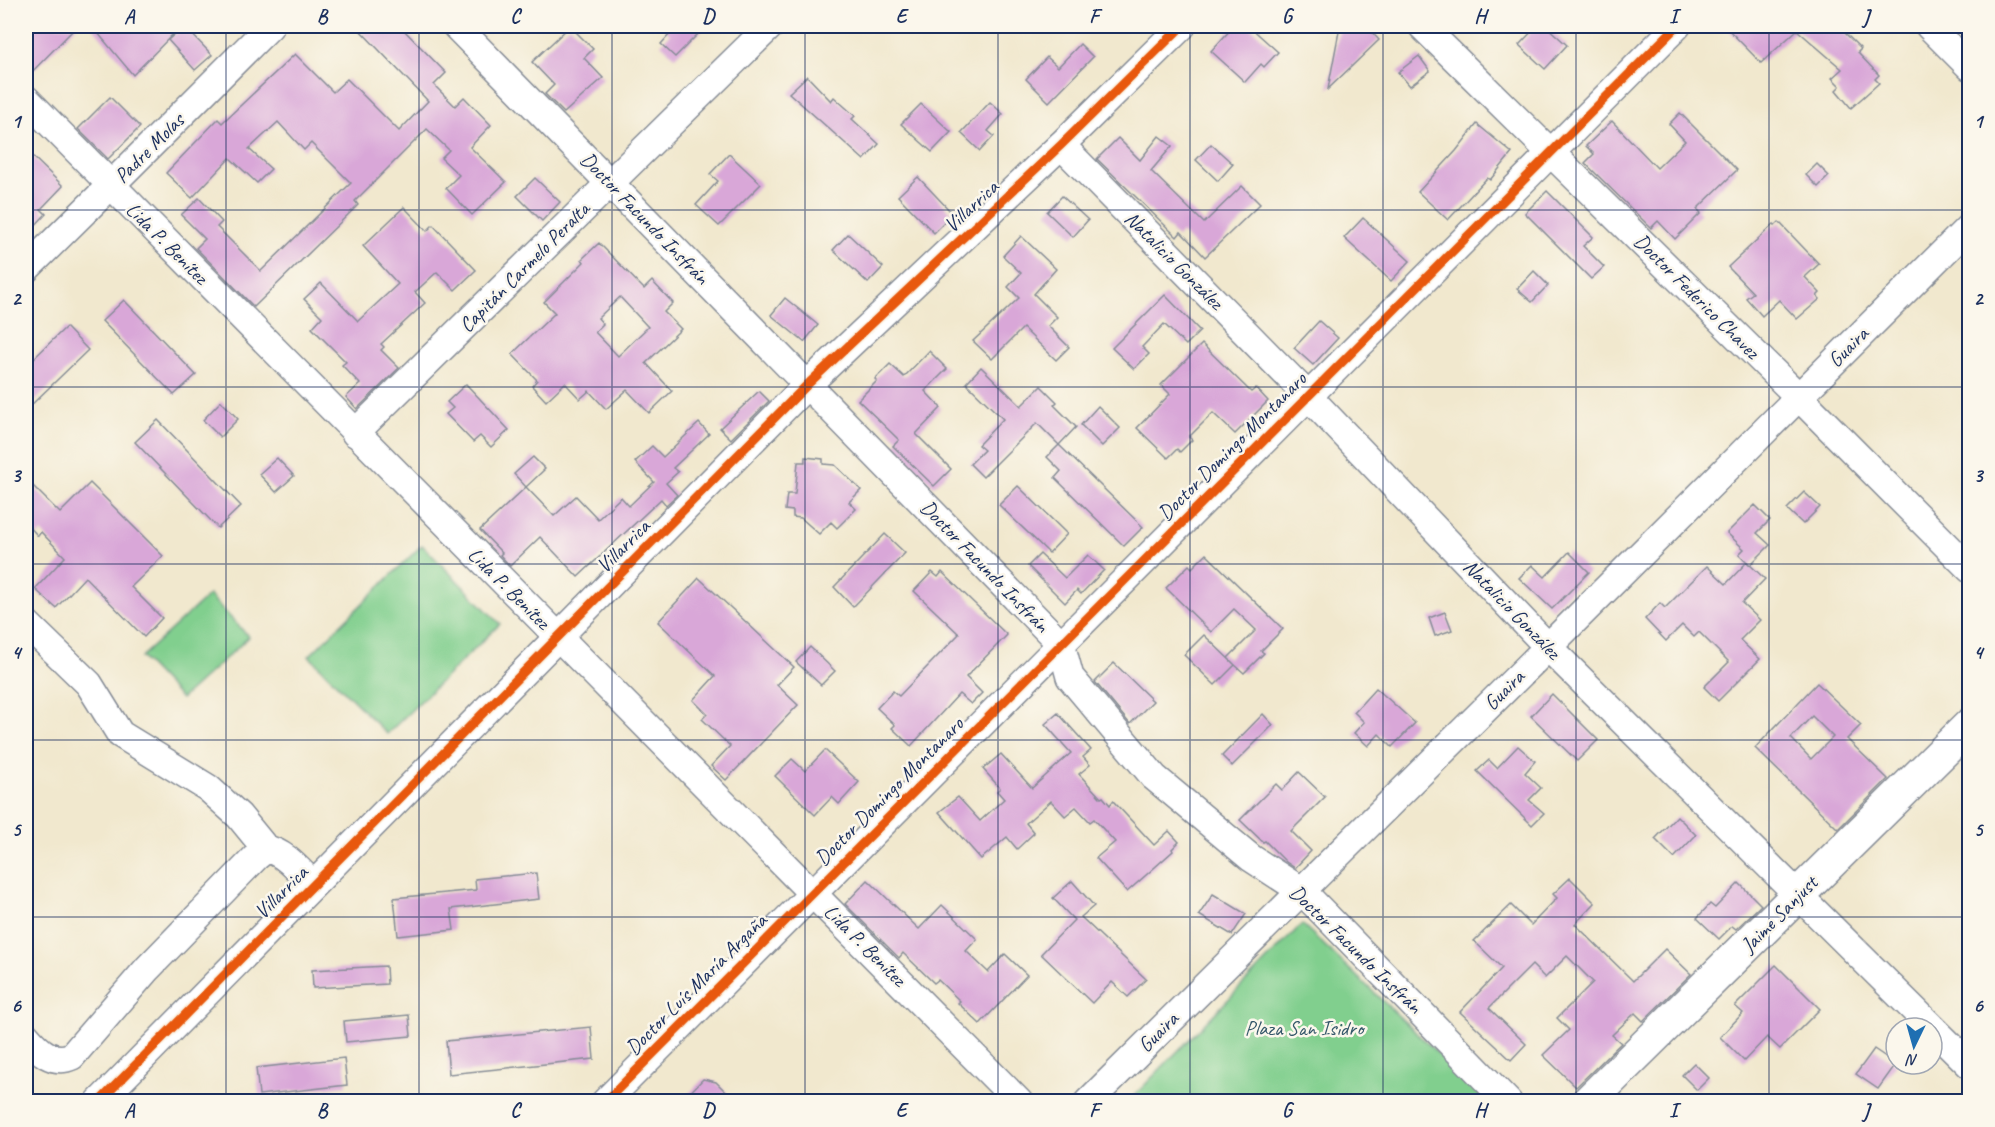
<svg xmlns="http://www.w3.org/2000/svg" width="1995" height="1127" font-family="Caveat,sans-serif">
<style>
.green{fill:#81cf8e;stroke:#4e7f76;stroke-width:1.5}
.building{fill:#d9a7d8;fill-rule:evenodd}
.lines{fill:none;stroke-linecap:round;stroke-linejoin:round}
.minor-casing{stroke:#868c96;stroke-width:30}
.major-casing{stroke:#868c96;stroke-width:36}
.minor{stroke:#fff;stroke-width:27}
.major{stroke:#fff;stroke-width:33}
.cycleway-casing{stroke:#fbf7ec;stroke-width:13}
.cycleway{stroke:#e8590c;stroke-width:9}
.grid{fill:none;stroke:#1b2f5e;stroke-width:1.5;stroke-opacity:0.55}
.labels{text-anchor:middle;stroke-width:5;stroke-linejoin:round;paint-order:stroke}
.street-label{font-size:21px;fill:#1b2f5e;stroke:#fbf7ec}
.park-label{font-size:21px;fill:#34576a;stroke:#fbf7ec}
.neatline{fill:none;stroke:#1b2f5e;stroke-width:2}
.grid-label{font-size:20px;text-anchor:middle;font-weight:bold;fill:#1b2f5e}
</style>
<rect width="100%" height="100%" fill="#fbf7ec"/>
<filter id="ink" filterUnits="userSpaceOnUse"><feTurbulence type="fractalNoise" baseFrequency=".0167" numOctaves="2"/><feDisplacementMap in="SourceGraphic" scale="12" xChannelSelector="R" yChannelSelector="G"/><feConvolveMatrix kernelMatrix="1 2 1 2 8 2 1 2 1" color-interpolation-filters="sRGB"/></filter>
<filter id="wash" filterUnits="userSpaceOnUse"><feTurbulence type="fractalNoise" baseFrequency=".008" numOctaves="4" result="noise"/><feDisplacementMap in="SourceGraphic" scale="24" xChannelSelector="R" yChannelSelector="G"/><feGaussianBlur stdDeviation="1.35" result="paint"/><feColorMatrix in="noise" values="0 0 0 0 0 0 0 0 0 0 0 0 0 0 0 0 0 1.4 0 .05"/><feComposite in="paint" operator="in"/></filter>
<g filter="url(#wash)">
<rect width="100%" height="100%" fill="#f1e8ce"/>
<g class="green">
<polygon points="422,545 500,624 387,734 309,656"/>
<polygon points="209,595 249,637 181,699 141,657"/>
<polygon points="1302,924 1488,1101 1129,1101"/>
</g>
<g id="blocks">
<g class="building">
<polygon points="26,26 77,26 26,78"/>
<polygon points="92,26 165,26 173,34 133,75"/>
<polygon points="184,26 212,55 195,70 168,40"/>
<polygon points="356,26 400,26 446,73 434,85 455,106 464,97 491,125 470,147 506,182 472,215 446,188 459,175 441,158 449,150 427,129 355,201 358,205 254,307 196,248 205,239 181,215 199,198 222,222 217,227 261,271 351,183 311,143 304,150 278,122 249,149 271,169 257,183 230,158 192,198 166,173 218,119 222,123 295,54 333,92 347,79 399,131 428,101"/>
<polygon points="570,26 593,49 584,58 603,78 564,113 545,94 554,85 532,62"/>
<polygon points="661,26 706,26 675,57 661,44 670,34"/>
<polygon points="1234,26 1249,26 1278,52 1264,67 1261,64 1245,82 1211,51"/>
<polygon points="1340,26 1366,26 1379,40 1328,89"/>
<polygon points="1537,26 1546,26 1567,45 1545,69 1519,45"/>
<polygon points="1725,26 1838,26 1861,49 1858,52 1859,54 1879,75 1875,79 1879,83 1851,108 1836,90 1840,86 1832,78 1842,69 1797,30 1761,63"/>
<polygon points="1080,44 1093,57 1049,102 1026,79 1047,57 1058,67"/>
<polygon points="1419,56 1430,71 1410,86 1398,72"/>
<polygon points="807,76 831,101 834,97 855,116 852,119 879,144 864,160 789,93"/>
<polygon points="110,97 140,127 108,159 78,129"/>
<polygon points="990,102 1003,114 988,131 994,136 980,151 961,133"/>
<polygon points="921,104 951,132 932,152 901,124"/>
<polygon points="1680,113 1737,170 1697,209 1701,213 1675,239 1658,221 1651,228 1585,163 1594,154 1586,146 1612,121 1657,168 1685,141 1669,124"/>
<polygon points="1477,124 1512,153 1490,180 1487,178 1448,220 1418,192 1456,151"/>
<polygon points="1159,136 1172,146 1151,171 1204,223 1242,186 1260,204 1205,257 1181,232 1177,237 1097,159 1118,138 1140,160"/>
<polygon points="1211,144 1233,164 1218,181 1196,160"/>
<polygon points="26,150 63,186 41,209 46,214 26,235"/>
<polygon points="729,154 761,184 719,226 696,205 718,181 710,174"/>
<polygon points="1817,164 1829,176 1818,187 1806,175"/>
<polygon points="918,177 953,214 934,233 898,196"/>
<polygon points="535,178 560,202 542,221 517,196"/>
<polygon points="1547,191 1593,237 1583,246 1604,267 1591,279 1525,213"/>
<polygon points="1062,196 1088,220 1073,237 1047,212"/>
<polygon points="404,207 427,231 433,225 476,270 455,290 437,272 415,292 425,303 381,344 384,347 381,350 399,368 357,409 346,397 360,384 342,365 346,362 312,328 322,317 304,299 321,283 358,321 398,284 363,246"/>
<polygon points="1363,218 1410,261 1391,281 1344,238"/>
<polygon points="1779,222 1819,264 1805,277 1820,293 1817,296 1820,299 1797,319 1779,300 1762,316 1746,298 1753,293 1728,267 1774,224 1775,226"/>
<polygon points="848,234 883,267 868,283 833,250"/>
<polygon points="1021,236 1056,269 1034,294 1057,317 1048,326 1069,347 1056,360 1023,328 992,359 973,341 1019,298 1008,287 1021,273 1003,256"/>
<path d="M 599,243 L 644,289 L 652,281 L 673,303 L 664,312 L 681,329 L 646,363 L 672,391 L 649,413 L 627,390 L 606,409 L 589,391 L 580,399 L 565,383 L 546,401 L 532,386 L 537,380 L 512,354 L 555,313 L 544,302 L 584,262 L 582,259 ZM 620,297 L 648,327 L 618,356 L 595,332 L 603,324 L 598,318 Z"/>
<polygon points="1534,271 1548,285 1532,302 1517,289"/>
<polygon points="1165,295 1200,331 1186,345 1164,324 1142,347 1149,354 1134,369 1112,348"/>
<polygon points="785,298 818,325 804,342 771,315"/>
<polygon points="124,300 196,375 174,395 102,321"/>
<polygon points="1319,321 1338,338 1313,365 1294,348"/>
<polygon points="66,327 88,350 26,410 26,366"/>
<polygon points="1202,344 1251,392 1256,388 1268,401 1235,434 1213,413 1189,437 1192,440 1180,452 1177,449 1168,458 1137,428 1170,394 1161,385"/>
<polygon points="929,351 947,369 925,391 941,408 916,434 951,469 934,486 893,446 899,440 858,400 877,381 875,379 890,364 904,377"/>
<polygon points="981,367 1021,406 1041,386 1057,402 1054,405 1076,427 1059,445 1037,423 983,477 970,464 984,450 978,445 1003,419 966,383"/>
<polygon points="466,384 509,430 491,447 480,436 473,442 446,414 453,408 447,402"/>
<polygon points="759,391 769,401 731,439 720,428"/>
<polygon points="221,401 238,419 220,437 203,420"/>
<polygon points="1098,406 1120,428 1102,446 1081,425"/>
<polygon points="158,420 241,506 218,528 135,442"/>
<polygon points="699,423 709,434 673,468 678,472 666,483 677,495 666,505 661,499 578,577 540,537 510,566 500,555 502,553 480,530 526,487 554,516 576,496 598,519 621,497 629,506 654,482 635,462 652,446 663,457"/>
<polygon points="1059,445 1143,527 1124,546 1055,478 1061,471 1047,457"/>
<polygon points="533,457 545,469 526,487 514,474"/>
<polygon points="805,457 823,459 823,464 835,465 861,490 849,502 856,509 837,528 831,522 819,534 801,518 793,517 793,511 785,510 787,494 795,494 798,462 805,462"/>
<polygon points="277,458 294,476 276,492 259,474"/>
<polygon points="26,479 60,513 90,483 163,556 131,587 162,618 144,637 85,577 56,608 35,589 65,557 41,532 38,536 26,523"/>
<polygon points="1018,486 1067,534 1049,553 999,505"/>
<polygon points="1804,492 1820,507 1803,524 1787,509"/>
<polygon points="1755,505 1770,520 1757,533 1770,545 1750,565 1739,554 1744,549 1727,533"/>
<polygon points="885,534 905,553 853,607 834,587"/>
<polygon points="1569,552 1589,572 1552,609 1519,578 1532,565 1545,577"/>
<polygon points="1040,554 1065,578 1088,555 1104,570 1081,594 1077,590 1065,603 1028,566"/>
<polygon points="1206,554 1283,629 1261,651 1264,653 1244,673 1235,665 1215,685 1184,655 1204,635 1235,665 1228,658 1256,630 1234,609 1211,632 1166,588 1189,565 1192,568"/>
<polygon points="1747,562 1765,579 1742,603 1760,620 1740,640 1760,659 1718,701 1704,687 1729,662 1699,632 1694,637 1682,625 1666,641 1645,619 1660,603 1665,608 1707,566 1726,584"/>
<polygon points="932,572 938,577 942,572 1007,635 966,677 982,693 971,704 959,694 911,746 892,728 895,725 877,708 893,691 899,696 959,634 914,591"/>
<polygon points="699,578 794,667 777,685 798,705 726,780 711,766 730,746 702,719 707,714 693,700 715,676 658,622"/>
<polygon points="1445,612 1452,630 1435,636 1429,618"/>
<polygon points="810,647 835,671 821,685 796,662"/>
<polygon points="1114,663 1153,701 1130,724 1095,682"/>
<path d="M 1817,683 L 1861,725 L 1847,739 L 1888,779 L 1838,829 L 1755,748 ZM 1812,716 L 1833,737 L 1811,759 L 1791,738 Z"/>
<polygon points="1376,688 1415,723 1392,747 1379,734 1368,746 1354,733 1364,722 1354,712"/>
<polygon points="1552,694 1598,740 1577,761 1531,716"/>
<polygon points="1058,713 1091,750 1083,757 1090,765 1079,774 1101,798 1103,797 1110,805 1113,801 1154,845 1169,831 1179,842 1172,849 1173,851 1127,892 1096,858 1115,842 1094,819 1090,822 1076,807 1065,816 1051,801 1026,823 1034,833 1017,849 1007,837 981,859 939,812 958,797 980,821 1004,799 997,791 1000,788 983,769 1001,754 1032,788 1071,753 1045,724"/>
<polygon points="1263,714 1273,725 1232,766 1222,756"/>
<polygon points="1518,746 1535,761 1525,773 1541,788 1529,800 1544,813 1532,825 1477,771 1489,760 1497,768"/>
<polygon points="825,750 859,782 839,804 832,797 815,815 775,776 792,759 805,771"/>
<polygon points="1299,772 1325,797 1291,831 1311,851 1295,868 1286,862 1265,841 1263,842 1240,820 1276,784 1282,790"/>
<polygon points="1677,816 1696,835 1674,858 1655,839"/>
<polygon points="536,873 539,899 451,909 454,930 398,936 394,898 476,890 475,879"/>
<polygon points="1570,878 1595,903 1575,924 1633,981 1665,949 1691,974 1643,1021 1635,1013 1612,1035 1621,1043 1576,1087 1543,1055 1569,1030 1557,1018 1593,982 1567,956 1545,978 1532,965 1489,1008 1526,1044 1511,1060 1460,1012 1502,968 1474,941 1511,905 1531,925 1557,898 1553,894"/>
<polygon points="868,880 919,929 942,905 977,939 966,951 988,972 1005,954 1027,975 980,1024 958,1003 960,1001 938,980 934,983 903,953 899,958 845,904"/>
<polygon points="1072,881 1094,906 1081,917 1146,979 1128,997 1112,982 1092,1003 1041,954 1074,920 1053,898"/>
<polygon points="1739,883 1761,905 1736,929 1732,926 1719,939 1697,918 1710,904 1715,908"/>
<polygon points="1213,894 1246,914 1232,935 1199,915"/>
<polygon points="1776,965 1820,1009 1780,1049 1767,1037 1744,1061 1720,1037 1743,1013 1735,1006"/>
<polygon points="386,966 387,984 313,988 312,970"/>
<polygon points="409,1015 411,1036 346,1042 344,1021"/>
<polygon points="591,1027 594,1059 449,1074 446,1041"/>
<polygon points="1874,1049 1896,1064 1878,1089 1856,1074"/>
<polygon points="344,1058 347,1085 259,1095 256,1068"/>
<polygon points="1694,1063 1709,1078 1697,1090 1682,1075"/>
<polygon points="703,1079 716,1082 735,1101 682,1101"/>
</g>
</g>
</g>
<g filter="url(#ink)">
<use href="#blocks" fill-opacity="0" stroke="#868c96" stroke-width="1.5"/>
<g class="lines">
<g class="minor-casing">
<g id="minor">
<polyline points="456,26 1061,644 1070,677 1154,777 1251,858 1302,891 1508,1102"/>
<polyline points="1422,26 1799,397 1970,569"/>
<polyline points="1929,26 1970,67"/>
<polyline points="26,99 1019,1102"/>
<polyline points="1061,145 1308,396 1548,647 1970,1065"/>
<polyline points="26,269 110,186 270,26"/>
<polyline points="355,433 770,26"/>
<path d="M 26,623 L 89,684 L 120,734 L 208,788 L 239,816 L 266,849 C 285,852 300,872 313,884"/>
<path d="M 26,1036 C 38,1050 53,1065 72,1056 L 147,969 L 256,857 L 266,849"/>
<polyline points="99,1102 807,385 1061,145 1182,26"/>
<polyline points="605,1102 1677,26"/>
<polyline points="1088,1102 1548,647 1970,226"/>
</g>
</g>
<g class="major-casing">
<polyline id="major" points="1588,1102 1970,725"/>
</g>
<use href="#minor" class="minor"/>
<use href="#major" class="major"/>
<g class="cycleway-casing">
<g id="cycleway">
<polyline points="99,1102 807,385 1061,145 1182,26"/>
<polyline points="605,1102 1677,26"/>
</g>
</g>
<use href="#cycleway" class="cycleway"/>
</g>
</g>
<path class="grid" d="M 226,26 L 226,1102M 419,26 L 419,1102M 612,26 L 612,1102M 805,26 L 805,1102M 998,26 L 998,1102M 1190,26 L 1190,1102M 1383,26 L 1383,1102M 1576,26 L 1576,1102M 1769,26 L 1769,1102M 26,210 L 1970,210M 26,387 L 1970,387M 26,564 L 1970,564M 26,740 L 1970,740M 26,917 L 1970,917"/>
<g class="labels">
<g class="street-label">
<text transform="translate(149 148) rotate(-45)" y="7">Padre Molas</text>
<text transform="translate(971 206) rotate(-43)" y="7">Villarrica</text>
<text transform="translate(645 218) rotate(46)" y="7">Doctor Facundo Insfrán</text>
<text transform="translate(167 243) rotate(45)" y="7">Lida P. Benítez</text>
<text transform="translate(1174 260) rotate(45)" y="7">Natalicio González</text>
<text transform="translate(524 267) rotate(-45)" y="7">Capitán Carmelo Peralta</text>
<text transform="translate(1697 296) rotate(45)" y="7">Doctor Federico Chavez</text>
<text transform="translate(1848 347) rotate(-45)" y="7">Guaira</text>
<text transform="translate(1232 446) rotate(-45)" y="7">Doctor Domingo Montanaro</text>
<text transform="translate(623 546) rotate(-45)" y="7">Villarrica</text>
<text transform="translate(985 566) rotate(46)" y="7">Doctor Facundo Insfrán</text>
<text transform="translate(509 588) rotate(45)" y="7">Lida P. Benítez</text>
<text transform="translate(1512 609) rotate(46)" y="7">Natalicio González</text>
<text transform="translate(1504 690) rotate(-45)" y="7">Guaira</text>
<text transform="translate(889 791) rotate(-45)" y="7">Doctor Domingo Montanaro</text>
<text transform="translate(281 892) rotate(-45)" y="7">Villarrica</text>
<text transform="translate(1779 914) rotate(-45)" y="7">Jaime Sanjust</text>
<text transform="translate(865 945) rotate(45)" y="7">Lida P. Benítez</text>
<text transform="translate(1356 949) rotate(44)" y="7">Doctor Facundo Insfrán</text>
<text transform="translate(696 984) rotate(-45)" y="7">Doctor Luís María Argaña</text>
<text transform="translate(1158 1032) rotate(-45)" y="7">Guaira</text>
</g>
<g class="park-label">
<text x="1304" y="1035">Plaza San Isidro</text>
</g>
</g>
<rect width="1995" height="1127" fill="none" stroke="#fbf7ec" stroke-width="66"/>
<g transform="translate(1914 1046) rotate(185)"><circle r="28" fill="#fbf7ec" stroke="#a1a7b3" stroke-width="1.5"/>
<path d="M0-4.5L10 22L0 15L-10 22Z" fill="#1f6fb2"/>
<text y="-9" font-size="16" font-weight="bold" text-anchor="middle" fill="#1b2f5e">N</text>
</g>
<rect x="33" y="33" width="1929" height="1061" class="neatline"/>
<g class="grid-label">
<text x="129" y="23">A</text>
<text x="322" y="23">B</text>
<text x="515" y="23">C</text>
<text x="708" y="23">D</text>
<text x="901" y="23">E</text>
<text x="1094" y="23">F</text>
<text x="1287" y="23">G</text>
<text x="1480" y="23">H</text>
<text x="1673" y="23">I</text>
<text x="1866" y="23">J</text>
<text x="16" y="128">1</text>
<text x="1978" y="128">1</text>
<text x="16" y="305">2</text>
<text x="1978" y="305">2</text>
<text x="16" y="482">3</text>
<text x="1978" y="482">3</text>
<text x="16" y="659">4</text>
<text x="1978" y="659">4</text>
<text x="16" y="836">5</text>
<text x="1978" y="836">5</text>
<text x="16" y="1012">6</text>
<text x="1978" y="1012">6</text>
<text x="129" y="1117">A</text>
<text x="322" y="1117">B</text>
<text x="515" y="1117">C</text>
<text x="708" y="1117">D</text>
<text x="901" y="1117">E</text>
<text x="1094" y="1117">F</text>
<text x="1287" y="1117">G</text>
<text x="1480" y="1117">H</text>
<text x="1673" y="1117">I</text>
<text x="1866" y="1117">J</text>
</g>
</svg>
